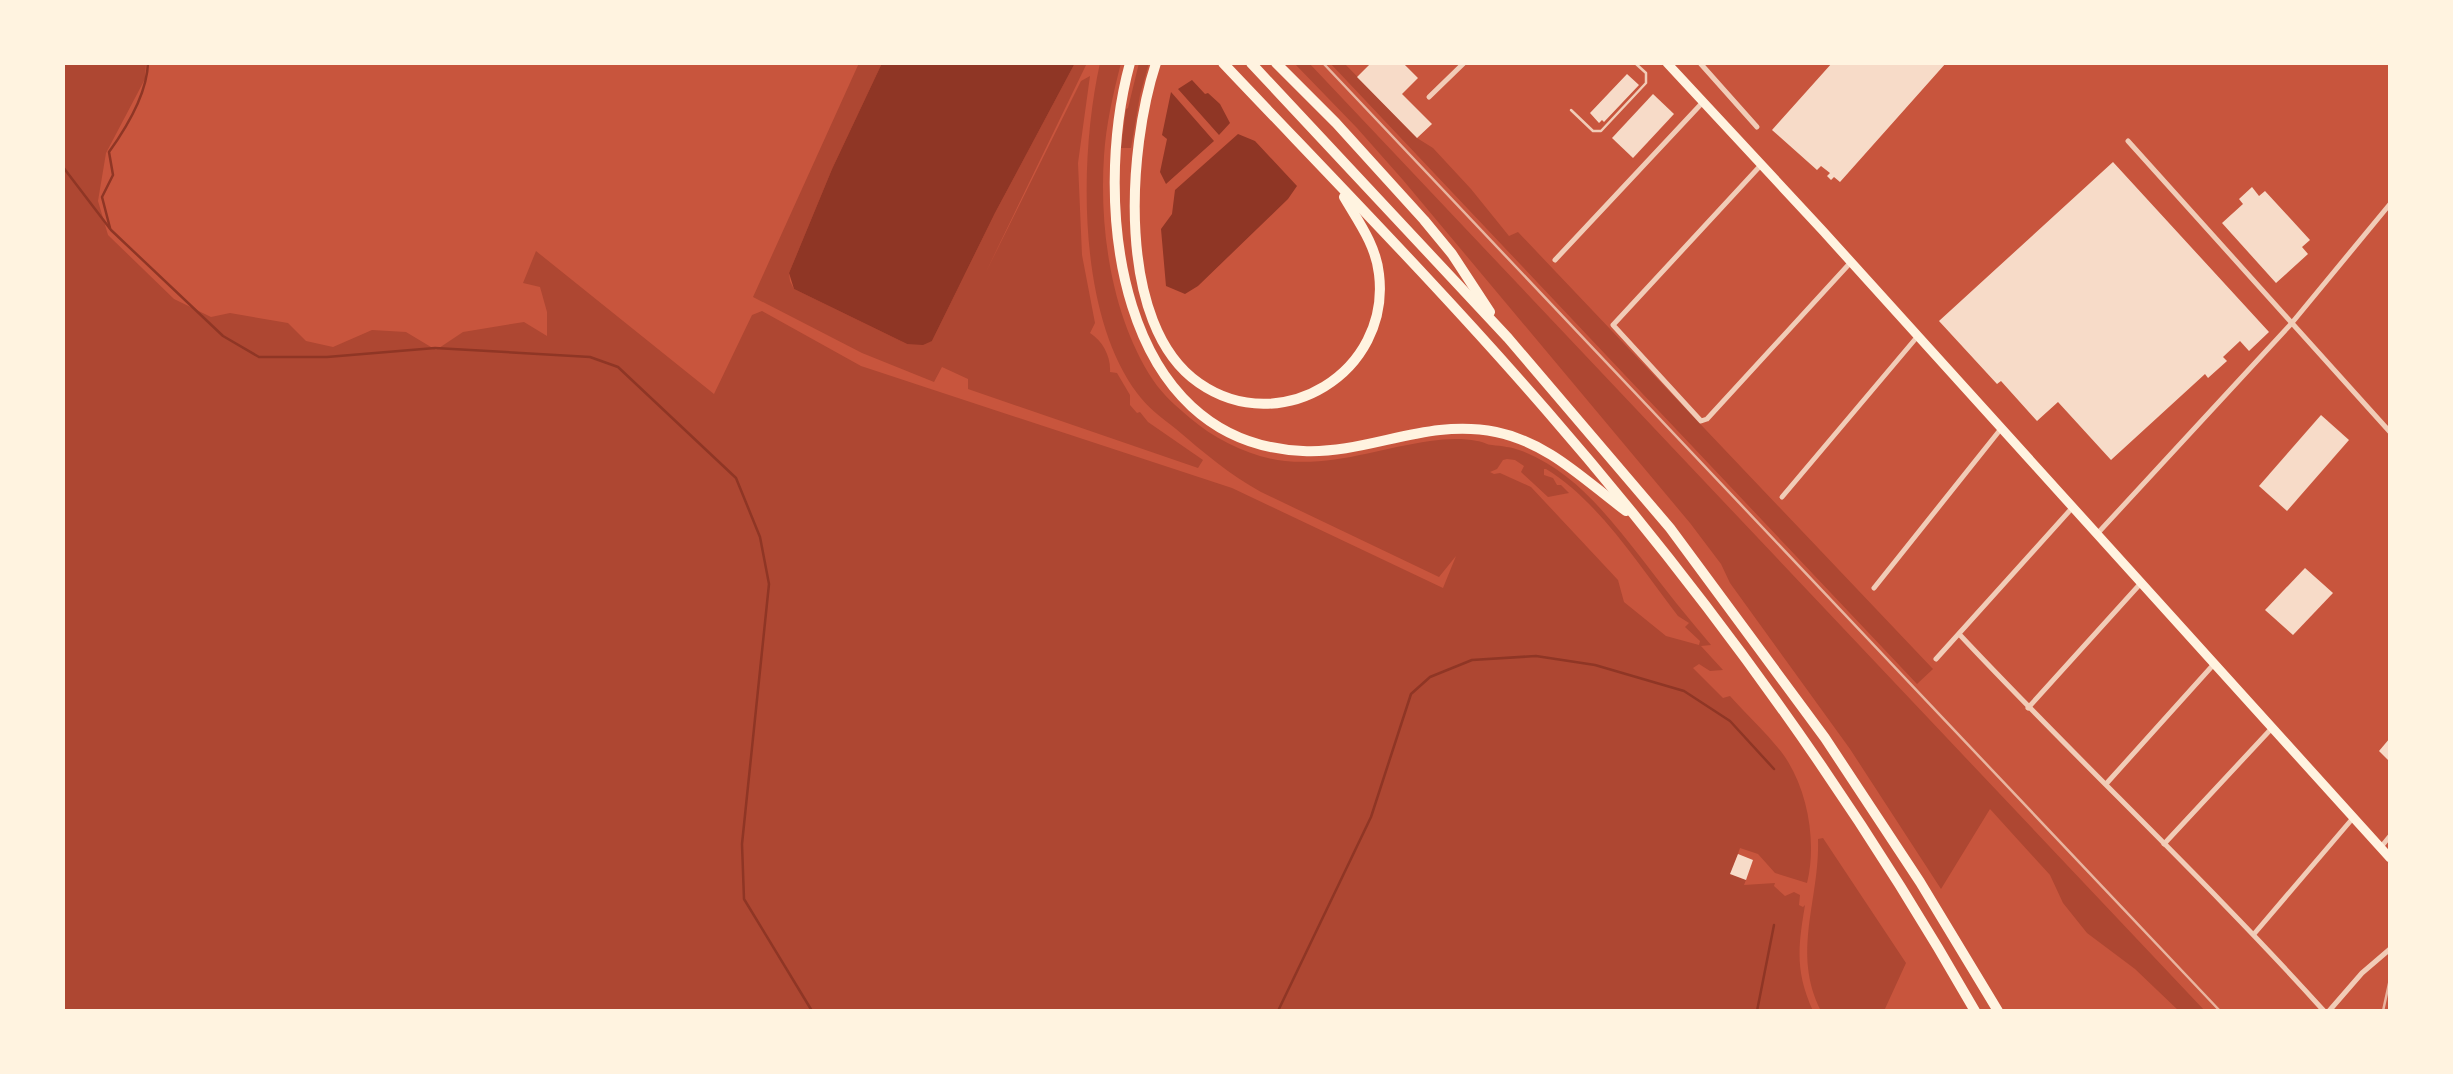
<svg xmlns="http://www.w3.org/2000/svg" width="2453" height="1074" font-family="'Noto Sans',sans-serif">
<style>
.green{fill:#ae4732;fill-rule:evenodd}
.water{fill:#8f3625}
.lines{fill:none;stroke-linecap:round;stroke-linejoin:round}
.stream{stroke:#8f3625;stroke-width:2.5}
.building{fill:#f7dbc8}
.service{stroke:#f1ccb7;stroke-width:2.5}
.minor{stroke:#f1ccb7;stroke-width:5}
.primary{stroke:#fff3e0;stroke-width:9}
.motorway{stroke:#fff3e0;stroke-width:10}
.rail{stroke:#e9b49f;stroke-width:2.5}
</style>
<rect width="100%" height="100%" fill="#c8553d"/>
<g class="green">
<path d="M 63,63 L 146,63 L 145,79 L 106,153 L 98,201 L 108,235 L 174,299 L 211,317 L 230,313 L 288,323 L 306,341 L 333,347 L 372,330 L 406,332 L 436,350 L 463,332 L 524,322 L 547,336 L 547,312 L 540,287 L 523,283 L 536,251 L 714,394 L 752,315 L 762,311 L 861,366 L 1232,488 L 1443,588 L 1456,556 L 1439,577 L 1261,492 C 1230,475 1203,452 1176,429 C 1162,418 1147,407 1137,393 C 1077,313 1079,157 1100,63 L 1121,63 C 1113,94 1106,125 1104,156 C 1099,230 1112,318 1153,380 C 1163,395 1176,406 1190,418 C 1216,440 1250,457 1285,461 C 1335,466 1381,448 1430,441 C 1446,439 1461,438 1477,441 C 1482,441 1487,445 1492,445 C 1501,446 1512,447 1522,451 C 1575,472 1607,515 1642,559 C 1664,588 1687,617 1711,645 L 1701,646 L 1723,670 L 1710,671 L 1699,664 L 1693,668 L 1723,698 L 1730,696 C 1748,716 1770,736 1785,757 C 1808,791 1817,843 1807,883 L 1775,873 L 1758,854 L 1740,848 L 1731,874 L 1746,880 L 1744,885 L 1775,883 L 1774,886 L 1785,896 L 1794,892 L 1800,895 L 1799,905 L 1803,907 L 1805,905 C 1798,947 1795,971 1813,1011 L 63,1011 ZM 1507,459 L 1515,460 L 1524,466 L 1521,472 L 1548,497 L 1569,493 L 1561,485 L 1557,485 L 1553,478 L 1544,475 L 1544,469 L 1546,469 C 1598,500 1641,568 1678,616 L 1689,623 L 1685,627 L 1700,641 L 1699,645 L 1666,636 L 1624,602 L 1618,580 L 1531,487 L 1500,473 L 1494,474 L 1490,472 L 1497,469 L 1503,460 Z"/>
<path d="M 859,63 L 882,63 L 832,169 L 789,273 L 790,281 L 794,289 L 907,344 L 932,341 L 995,213 L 1075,63 L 1087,63 L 985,274 L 1081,81 L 1090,76 L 1078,163 L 1082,255 L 1095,323 L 1090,333 C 1103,341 1111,357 1110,372 L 1117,373 L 1130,395 L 1130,405 L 1137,413 L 1140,412 L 1148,422 L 1203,460 L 1198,468 L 968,389 L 968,379 L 942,367 L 934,382 L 862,353 L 753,297 Z"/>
<polygon points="1139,63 1149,63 1140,95 1131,148 1121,148 1126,109 1128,108"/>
<polygon points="1294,63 1309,63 2205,1011 2179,1011 2135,969 2087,933 2063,903 2050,875 1990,809 1941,889 1850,749 1730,583 1721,564 1690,523 1403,180 1357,128"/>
<polygon points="1330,63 1344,63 1417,138 1433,148 1471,189 1509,236 1518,232 1933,669 1917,684"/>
<path d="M 1823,838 L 1906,963 L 1884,1011 L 1821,1011 C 1791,952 1820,900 1818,839 Z"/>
</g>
<g class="water">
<polygon points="882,63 1075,63 995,213 932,341 923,345 907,344 794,289 789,273 832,169"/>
<polygon points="1192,80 1205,94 1208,93 1220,104 1230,123 1219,135 1178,89"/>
<polygon points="1171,92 1214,141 1166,184 1160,172 1167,139 1162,135"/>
<polygon points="1238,134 1255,141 1297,186 1288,199 1198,286 1185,294 1166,286 1161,229 1172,214 1175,190"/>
</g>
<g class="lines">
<g class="stream">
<polyline points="63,167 111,230 223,336 259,357 327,357 435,348 590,357 618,367 736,478 760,537 769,584 742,844 744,899 812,1011"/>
<path d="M 110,228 L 102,197 L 113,175 L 109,152 C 127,127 147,94 148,63"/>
<polyline points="1278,1011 1371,817 1411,694 1430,677 1472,660 1536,656 1595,665 1684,691 1730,721 1774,769"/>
<polyline points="1757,1011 1774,925"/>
</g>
</g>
<g class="building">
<polygon points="1371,63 1403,63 1418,78 1402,94 1432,124 1417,138 1357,77"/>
<polygon points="1832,63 1946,63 1840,182 1834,177 1831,180 1827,176 1830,173 1821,166 1817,170 1772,130"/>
<polygon points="1627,74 1639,85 1604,122 1602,120 1599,123 1590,113"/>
<polygon points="1653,94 1674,114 1633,158 1612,138"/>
<polygon points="2113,162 2269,332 2249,351 2240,341 2223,357 2227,361 2208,378 2205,374 2111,460 2058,402 2037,421 2001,381 1997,384 1939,321"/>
<polygon points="2252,187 2259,196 2265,191 2310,240 2302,247 2308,254 2276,283 2222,223 2243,204 2239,199"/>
<polygon points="2321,415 2349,440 2287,511 2259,486"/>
<polygon points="2305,568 2333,593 2293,635 2265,610"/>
<polygon points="2390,738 2390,762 2379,751"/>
<polygon points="1738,854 1753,860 1746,880 1730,874"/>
</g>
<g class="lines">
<polyline class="service" points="1571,110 1593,131 1601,131 1646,83 1646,73 1635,63"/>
<g class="minor">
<polyline points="1700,63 1757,127"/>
<polyline points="1429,97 1464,63"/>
<polyline points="2128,141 2390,432"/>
<polyline points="1761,165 1613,325 1701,421 1707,419 1851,262"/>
<polyline points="1555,260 1703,102"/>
<polyline points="1782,497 1917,337"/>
<polyline points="2097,534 2291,324 2390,204"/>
<polyline points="1874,588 2000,430"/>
<path d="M 1960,635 C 2079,762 2207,881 2324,1011"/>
<polyline points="1936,659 2072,508"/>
<polyline points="2028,708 2141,583"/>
<polyline points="2106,784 2214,664"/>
<polyline points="2164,844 2272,728"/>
<polyline points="2381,847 2390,836"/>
<polyline points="2254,934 2353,818"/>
<polyline points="2329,1011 2362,973 2390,949"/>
</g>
<polyline class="primary" points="1667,63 1823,231 2390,858"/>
<g class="motorway">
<path d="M 1130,63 C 1092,202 1116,443 1303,451 C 1370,454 1426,418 1496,432 C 1549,443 1584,480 1626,511"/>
<path d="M 1156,63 C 1128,148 1115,325 1199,383 C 1281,440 1391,372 1379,274 C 1376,245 1358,221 1344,197"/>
<path d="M 1223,63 C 1332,178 1443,291 1547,411 C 1707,595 1854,799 1975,1011"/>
<polyline points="1251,63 1508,338 1670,528 1825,738 1920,882 1998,1011"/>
<polyline points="1276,63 1336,123 1424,220 1452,254 1490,312"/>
</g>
<g class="rail">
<polyline points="1323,63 2220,1011"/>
<polyline points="2383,1011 2390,979"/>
</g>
</g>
<rect width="2453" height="1074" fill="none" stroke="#fff3e0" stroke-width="130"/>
</svg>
